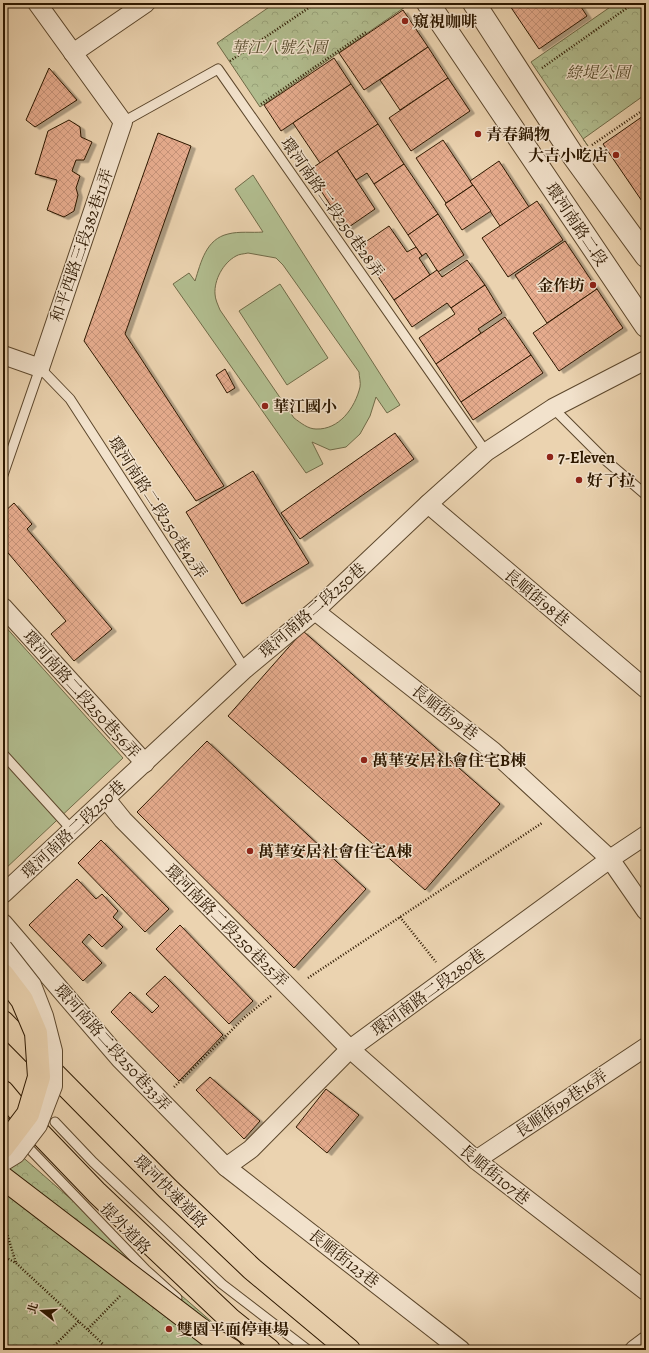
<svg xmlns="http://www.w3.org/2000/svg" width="649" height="1353" font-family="Alegreya,'Noto Serif TC',serif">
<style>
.grass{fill:#b2be90;stroke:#706b48;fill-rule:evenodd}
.park{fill:url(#park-crowns);stroke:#706b48}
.building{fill:url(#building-cross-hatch);stroke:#2d1800;filter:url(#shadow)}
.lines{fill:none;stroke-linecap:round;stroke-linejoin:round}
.service-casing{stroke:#5c472c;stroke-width:11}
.minor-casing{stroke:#5c472c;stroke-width:20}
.tertiary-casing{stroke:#5c472c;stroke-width:24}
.trunk-casing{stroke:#2d1800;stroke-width:24}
.path{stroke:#2d1800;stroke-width:2.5;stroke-dasharray:1 2;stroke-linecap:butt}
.service{stroke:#f2e2cc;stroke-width:9}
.minor{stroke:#f2e2cc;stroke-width:18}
.tertiary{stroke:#f2e2cc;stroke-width:22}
.trunk{stroke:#ebd3b0;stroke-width:22}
.minor-bridge-casing{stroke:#5c472c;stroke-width:20;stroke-linecap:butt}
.trunk-bridge-casing{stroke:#2d1800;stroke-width:24;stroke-linecap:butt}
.minor-bridge{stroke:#f2e2cc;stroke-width:18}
.trunk-bridge{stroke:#ebd3b0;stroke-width:22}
.poi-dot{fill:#8f2418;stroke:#f2e2cc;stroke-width:1.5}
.labels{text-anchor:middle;stroke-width:3;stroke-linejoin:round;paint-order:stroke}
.poi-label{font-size:16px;font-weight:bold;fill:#2d1800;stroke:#f2e2cc;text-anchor:start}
.park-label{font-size:16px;font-style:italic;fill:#554a2b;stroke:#f2e2cc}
.street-label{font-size:16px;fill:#2d1800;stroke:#f2e2cc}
</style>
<defs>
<pattern id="park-crowns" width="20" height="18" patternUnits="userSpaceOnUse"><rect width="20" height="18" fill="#b2be90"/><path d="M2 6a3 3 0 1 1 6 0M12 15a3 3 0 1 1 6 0" fill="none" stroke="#99a37a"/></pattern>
<pattern id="building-cross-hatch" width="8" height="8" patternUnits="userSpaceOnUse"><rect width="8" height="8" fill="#e6ac8e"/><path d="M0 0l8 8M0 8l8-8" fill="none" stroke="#c69379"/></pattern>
<filter id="shadow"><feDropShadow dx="4.5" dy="2.5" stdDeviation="0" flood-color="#0004"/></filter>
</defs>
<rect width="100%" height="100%" fill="#ebd3b0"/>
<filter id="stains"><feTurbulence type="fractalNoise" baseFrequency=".005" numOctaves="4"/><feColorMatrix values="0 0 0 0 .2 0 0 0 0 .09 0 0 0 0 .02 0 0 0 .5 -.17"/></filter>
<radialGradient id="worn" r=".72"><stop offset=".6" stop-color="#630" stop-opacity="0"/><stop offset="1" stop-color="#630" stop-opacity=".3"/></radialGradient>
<g class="grass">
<path d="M 253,175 L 400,405 L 387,413 L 376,397 L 370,416 L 360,434 L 346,447 L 330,450 L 312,442 L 323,464 L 306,473 L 173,284 L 189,273 L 195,281 C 201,262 206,239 228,234 C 239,231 252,233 263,232 L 235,189 ZM 248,253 L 276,258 L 283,265 L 359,372 C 359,376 361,383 360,387 C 355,408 339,430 316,429 C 308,429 301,423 294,418 L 220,310 C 218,305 215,299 215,294 C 214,280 223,263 236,256 C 239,254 244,254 248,253 Z"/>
<polygon points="280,284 328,358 287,385 239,311"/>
<polygon points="3,624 123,758 4,870 3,869"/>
</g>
<g class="park">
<polygon points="275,3 402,3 405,7 260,107 217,43"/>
<polygon points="616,3 646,3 646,94 583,139 588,146 531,62"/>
<polygon points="3,1140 244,1350 3,1350"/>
</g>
<g class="building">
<polygon points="508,3 580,3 579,4 587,16 539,49"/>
<polygon points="403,10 428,47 364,90 339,53"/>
<polygon points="428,47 448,78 400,110 380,80"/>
<polygon points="334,58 351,84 281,131 264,105"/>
<polygon points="49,68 77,100 35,127 26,120"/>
<polygon points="448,78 470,111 411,151 389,118"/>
<polygon points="351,84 378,124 320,163 293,123"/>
<polygon points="646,114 646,207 603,144"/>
<polygon points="69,120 80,127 81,137 92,142 84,160 76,160 72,171 80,176 76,188 78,195 74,211 64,217 47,210 57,180 35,174 48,131"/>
<polygon points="378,124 404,164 374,184 367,173 356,180 337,151"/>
<polygon points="158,133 191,146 125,334 224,486 196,501 84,341"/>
<polygon points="443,140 473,185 446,203 416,158"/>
<polygon points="337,151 375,209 346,229 308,171"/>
<polygon points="499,161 529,207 500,226 470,181"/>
<polygon points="404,164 438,214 408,235 374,184"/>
<polygon points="473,185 491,211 462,230 445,204"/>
<polygon points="537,201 563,240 508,277 482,238"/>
<polygon points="438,214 464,255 438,272 426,253 422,256 408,235"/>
<polygon points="389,226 407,252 416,247 422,256 419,258 430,275 394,300 358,247"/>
<polygon points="565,241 597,289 547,323 515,275"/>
<polygon points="467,260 485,285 451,308 447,303 412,327 394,300 437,270 442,277"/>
<polygon points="485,285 502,313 478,329 481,333 436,364 419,338 455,314 451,308"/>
<polygon points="597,289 623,328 559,371 533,333"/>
<polygon points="505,317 531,355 461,402 436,364"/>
<polygon points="531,355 543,373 473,420 461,402"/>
<polygon points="225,369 235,388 227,393 216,375"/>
<polygon points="395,433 414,459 300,539 281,513"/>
<polygon points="253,471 309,563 242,604 186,512"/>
<polygon points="14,503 32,524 27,529 112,629 74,661 51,634 66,621 3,547 3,522 5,520 3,518 3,513"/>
<polygon points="303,631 500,804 425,890 228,716"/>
<polygon points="207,741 366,889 294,968 137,812"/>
<polygon points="101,840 169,909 145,932 78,863"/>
<polygon points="77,879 96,899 102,894 118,911 113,917 123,927 102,947 89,934 82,942 102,963 83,981 29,925"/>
<polygon points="180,925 253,1001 229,1024 156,949"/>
<polygon points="165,976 223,1035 179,1081 111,1012 130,992 152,1013 159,1006 146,994"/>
<polygon points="210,1077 260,1121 244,1139 196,1090"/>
<polygon points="326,1089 359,1115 327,1153 296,1127"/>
</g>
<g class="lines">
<g class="service-casing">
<g id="service">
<polyline points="123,122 218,69 486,452"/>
<polyline points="553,408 603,458 646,495"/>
<polyline points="3,475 40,368 70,399 245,669"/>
<polyline points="3,754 72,830"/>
<polyline points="3,1120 14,1132"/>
<polyline points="55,1122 93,1162 222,1284 308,1350"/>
<polyline points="23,1142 146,1270 177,1298"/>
</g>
</g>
<g class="minor-casing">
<g id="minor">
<polyline points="73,53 146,3"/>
<polyline points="3,355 40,368 123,122 37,3"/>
<polyline points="428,504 646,689"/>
<polyline points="3,607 145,763"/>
<polyline points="315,611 493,751 610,859 646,911"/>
<polyline points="106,799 123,820 350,1049 476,1160 646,1291"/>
<polyline points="3,894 245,669 317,609 428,504 486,452 553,408 646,360"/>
<polyline points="3,923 120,1059 226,1167 461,1350"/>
<polyline points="476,1160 646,1047"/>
<polyline points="226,1167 251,1149 350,1049 610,859 646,835"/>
<polyline points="634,1350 646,1341"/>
</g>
</g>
<g class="tertiary-casing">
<g id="tertiary">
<polyline points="428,3 646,326"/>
<polyline points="474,3 574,157 646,256"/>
</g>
</g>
<g class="trunk-casing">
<g id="trunk">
<polyline points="3,1022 168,1189 252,1269 349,1350"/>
<polyline points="3,1092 23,1116 97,1193 231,1320 269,1350"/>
<polyline points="216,1341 231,1350"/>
</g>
</g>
<g class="path">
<polyline points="230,61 316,3"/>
<polyline points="542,68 634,3"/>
<polyline points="261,104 366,32"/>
<polyline points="592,145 646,108"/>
<polyline points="400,917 436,962"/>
<polyline points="308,978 542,823"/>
<polyline points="174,1087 245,1017 271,996"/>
<polyline points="3,1221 16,1263"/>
<polyline points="3,1256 16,1263 103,1344 97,1350"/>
<polyline points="88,1329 120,1296"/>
<polyline points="50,1350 79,1321"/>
</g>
<use href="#service" class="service"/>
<use href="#minor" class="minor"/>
<use href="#tertiary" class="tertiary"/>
<use href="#trunk" class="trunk"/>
<g class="minor-bridge-casing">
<polyline id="minor-bridge" points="3,948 32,985 44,1016 53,1051 53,1086 38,1125 16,1154 3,1162"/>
</g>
<g class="trunk-bridge-casing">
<g id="trunk-bridge">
<polyline points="3,975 22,1000 36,1033 39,1077 28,1114 3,1147"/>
<polyline points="3,1178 216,1341"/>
</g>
</g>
<use href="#minor-bridge" class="minor-bridge"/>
<use href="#trunk-bridge" class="trunk-bridge"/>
</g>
<g class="poi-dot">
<circle cx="405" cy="21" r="4"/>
<circle cx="478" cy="134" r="4"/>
<circle cx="616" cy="155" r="4"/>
<circle cx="593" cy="285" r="4"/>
<circle cx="265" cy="406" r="4"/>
<circle cx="550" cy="457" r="4"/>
<circle cx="579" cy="480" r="4"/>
<circle cx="364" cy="760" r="4"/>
<circle cx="250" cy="851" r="4"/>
<circle cx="169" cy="1329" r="4"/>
</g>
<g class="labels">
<g class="poi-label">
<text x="413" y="27">窺視咖啡</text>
<text x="486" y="140">青春鍋物</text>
<text x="608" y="161" text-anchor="end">大吉小吃店</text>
<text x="585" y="291" text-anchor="end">金作坊</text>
<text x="273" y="412">華江國小</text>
<text x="558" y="463">7-Eleven</text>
<text x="587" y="486">好了拉</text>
<text x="372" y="766">萬華安居社會住宅B棟</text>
<text x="258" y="857">萬華安居社會住宅A棟</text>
<text x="177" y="1335">雙園平面停車場</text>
</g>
<g class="park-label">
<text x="279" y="53">華江八號公園</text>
<text x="598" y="78">綠堤公園</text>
</g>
<g class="street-label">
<text transform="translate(333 207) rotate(55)" y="6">環河南路二段250巷28弄</text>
<text transform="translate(577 224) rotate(56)" y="6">環河南路二段</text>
<text transform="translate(81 245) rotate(-71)" y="6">和平西路三段382巷11弄</text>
<text transform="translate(158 507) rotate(57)" y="6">環河南路二段250巷42弄</text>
<text transform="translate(537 597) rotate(40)" y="6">長順街98巷</text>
<text transform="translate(312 610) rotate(-41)" y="6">環河南路二段250巷</text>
<text transform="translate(82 694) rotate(48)" y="6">環河南路二段250巷56弄</text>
<text transform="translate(445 712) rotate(38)" y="6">長順街99巷</text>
<text transform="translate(73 829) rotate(-43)" y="6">環河南路二段250巷</text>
<text transform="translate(227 925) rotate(45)" y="6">環河南路二段250巷25弄</text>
<text transform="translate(428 992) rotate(-36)" y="6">環河南路二段280巷</text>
<text transform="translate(113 1047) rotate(48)" y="6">環河南路二段250巷33弄</text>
<text transform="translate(561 1103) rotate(-34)" y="6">長順街99巷16弄</text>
<text transform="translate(495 1174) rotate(39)" y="6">長順街107巷</text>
<text transform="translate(171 1191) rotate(45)" y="6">環河快速道路</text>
<text transform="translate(126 1228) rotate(46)" y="6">提外道路</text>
<text transform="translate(344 1258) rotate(38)" y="6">長順街123巷</text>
</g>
</g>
<rect width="649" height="1353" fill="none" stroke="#ebd3b0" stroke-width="16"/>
<rect x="4" y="4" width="641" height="1345" fill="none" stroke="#2d1800" stroke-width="2"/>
<rect x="8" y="8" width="633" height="1337" fill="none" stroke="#2d1800"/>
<g transform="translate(42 1311) rotate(287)" stroke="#f2e2cc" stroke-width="3" paint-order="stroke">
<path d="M0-3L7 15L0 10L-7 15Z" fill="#2d1800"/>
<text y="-6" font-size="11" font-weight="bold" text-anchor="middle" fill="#2d1800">北</text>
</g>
<rect width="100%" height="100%" filter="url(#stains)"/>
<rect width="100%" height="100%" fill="url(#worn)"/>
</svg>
